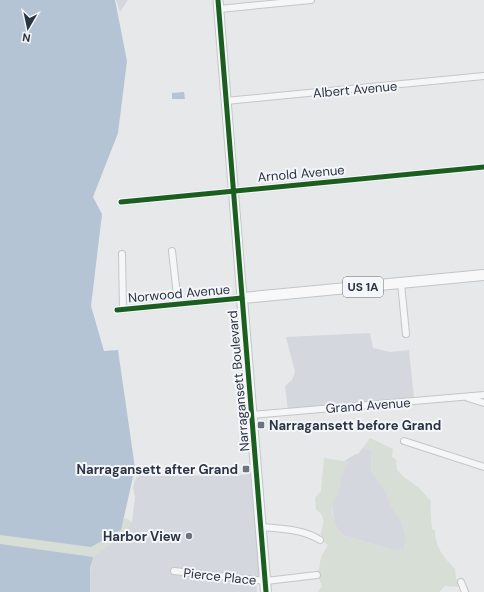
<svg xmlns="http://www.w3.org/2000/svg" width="484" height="592" font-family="'DM Sans',sans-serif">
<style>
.built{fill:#d4d7dd}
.green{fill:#d6ded6}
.water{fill:#b4c4d5}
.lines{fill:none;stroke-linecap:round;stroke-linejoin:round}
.street-casing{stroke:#c4c6c8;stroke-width:8}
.secondary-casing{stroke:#c4c6c8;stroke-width:11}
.primary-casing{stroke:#c2c5c8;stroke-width:12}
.street{stroke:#f5f6f7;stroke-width:6}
.secondary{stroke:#f8f8f8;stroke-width:9}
.primary{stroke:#f8f8f8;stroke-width:10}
.cycleway-casing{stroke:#f4f6f9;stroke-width:8}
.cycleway{stroke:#1b5e20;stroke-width:5}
.poi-dot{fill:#6c737f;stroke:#f4f6f9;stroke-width:1.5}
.labels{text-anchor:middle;stroke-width:4;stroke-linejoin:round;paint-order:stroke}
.shield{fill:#f4f6f9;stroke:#676e7b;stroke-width:1}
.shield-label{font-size:12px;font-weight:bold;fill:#2b3445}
.street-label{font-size:13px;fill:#2b3445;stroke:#f4f6f9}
.poi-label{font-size:13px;font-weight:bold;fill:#2b3445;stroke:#f4f6f9;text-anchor:end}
</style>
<rect width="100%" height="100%" fill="#e6e8ea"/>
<g class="built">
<polygon points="116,0 128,0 120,12"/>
<polygon points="370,333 373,348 390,352 409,350 414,398 288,410 285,386 292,380 295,372 286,337"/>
<polygon points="363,448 372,450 371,471 385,490 392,508 401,521 406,537 404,548 398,551 342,535 334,523 332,504 334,498 338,495 341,478 348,462 344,461 356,454 358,454"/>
<polygon points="256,473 263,578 256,577 257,592 89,592 91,560 96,554 118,539 132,522 135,497 133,488 135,480 138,476 240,475"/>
</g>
<g class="green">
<path d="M 370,438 L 393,449 L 392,457 L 396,460 L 397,470 L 404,477 L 418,487 L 431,501 C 430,511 431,519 432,529 L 435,531 C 435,547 444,558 455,569 L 456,579 L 462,587 L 445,586 L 439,592 L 318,592 L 322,586 L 316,572 L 319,569 L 321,557 L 328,545 L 320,538 C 322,526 328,516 316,510 L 315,498 L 321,491 L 324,458 L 348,462 L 341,478 L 338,495 C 326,504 334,525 342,535 L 398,551 L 404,548 L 406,537 L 401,521 L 392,508 L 385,490 L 371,471 L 372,450 L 363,448 Z"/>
<polygon points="125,518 132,522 118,539 92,558 0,545 0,533 110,533"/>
</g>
<g class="water">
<polygon points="0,0 115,0 127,61 118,133 93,197 102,214 91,306 104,351 118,350 135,468 121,530 91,547 0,535"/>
<polygon points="184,92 185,99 172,99 172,93"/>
<polygon points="0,544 93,557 90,568 90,592 0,592"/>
</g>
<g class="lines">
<g class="street-casing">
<g id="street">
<polyline points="219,9 311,0"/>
<polyline points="226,101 484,76"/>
<polyline points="121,202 484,167"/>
<polyline points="172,251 178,304"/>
<polyline points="122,254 123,309"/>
<polyline points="401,283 406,334"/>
<polyline points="117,310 242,298"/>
<polyline points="468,398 484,403"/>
<polyline points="252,415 484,395"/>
<polyline points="404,441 484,467"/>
<path d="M 261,527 C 281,529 303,529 320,540"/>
<polyline points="174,571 266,581 317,575"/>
<polyline points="461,582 465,592"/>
</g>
</g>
<g class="secondary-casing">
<polyline id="secondary" points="218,0 242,298"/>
</g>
<g class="primary-casing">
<polyline id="primary" points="266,592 242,298 484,275"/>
</g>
<use href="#street" class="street"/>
<use href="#secondary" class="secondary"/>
<use href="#primary" class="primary"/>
<g class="cycleway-casing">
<g id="cycleway">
<polyline points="218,0 266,592"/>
<polyline points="121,202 484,167"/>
<polyline points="117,310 242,298"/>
</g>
</g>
<use href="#cycleway" class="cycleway"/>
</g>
<g class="poi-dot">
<rect x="257" y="421" width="8" height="8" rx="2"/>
<rect x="242" y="465" width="8" height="8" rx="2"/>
<circle cx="189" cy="536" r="4"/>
</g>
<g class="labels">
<rect class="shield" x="343" y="277" width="40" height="20" rx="3"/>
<g class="shield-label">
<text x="363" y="291">US 1A</text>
</g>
<g class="street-label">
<text transform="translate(355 89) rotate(-5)" y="5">Albert Avenue</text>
<text transform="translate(301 173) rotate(-5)" y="5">Arnold Avenue</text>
<text transform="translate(179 293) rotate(-5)" y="5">Norwood Avenue</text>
<text transform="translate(238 381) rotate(-95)" y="5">Narragansett Boulevard</text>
<text transform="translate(368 405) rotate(-4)" y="5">Grand Avenue</text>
<text transform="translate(220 576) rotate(6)" y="5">Pierce Place</text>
</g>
<g class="poi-label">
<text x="269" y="430" text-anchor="start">Narragansett before Grand</text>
<text x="238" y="474">Narragansett after Grand</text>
<text x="181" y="541">Harbor View</text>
</g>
</g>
<g transform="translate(28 28) rotate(189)" stroke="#f4f6f9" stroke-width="3" paint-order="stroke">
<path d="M0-3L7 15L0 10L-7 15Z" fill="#2b3445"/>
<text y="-6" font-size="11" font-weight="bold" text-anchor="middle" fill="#2b3445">N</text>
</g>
</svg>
